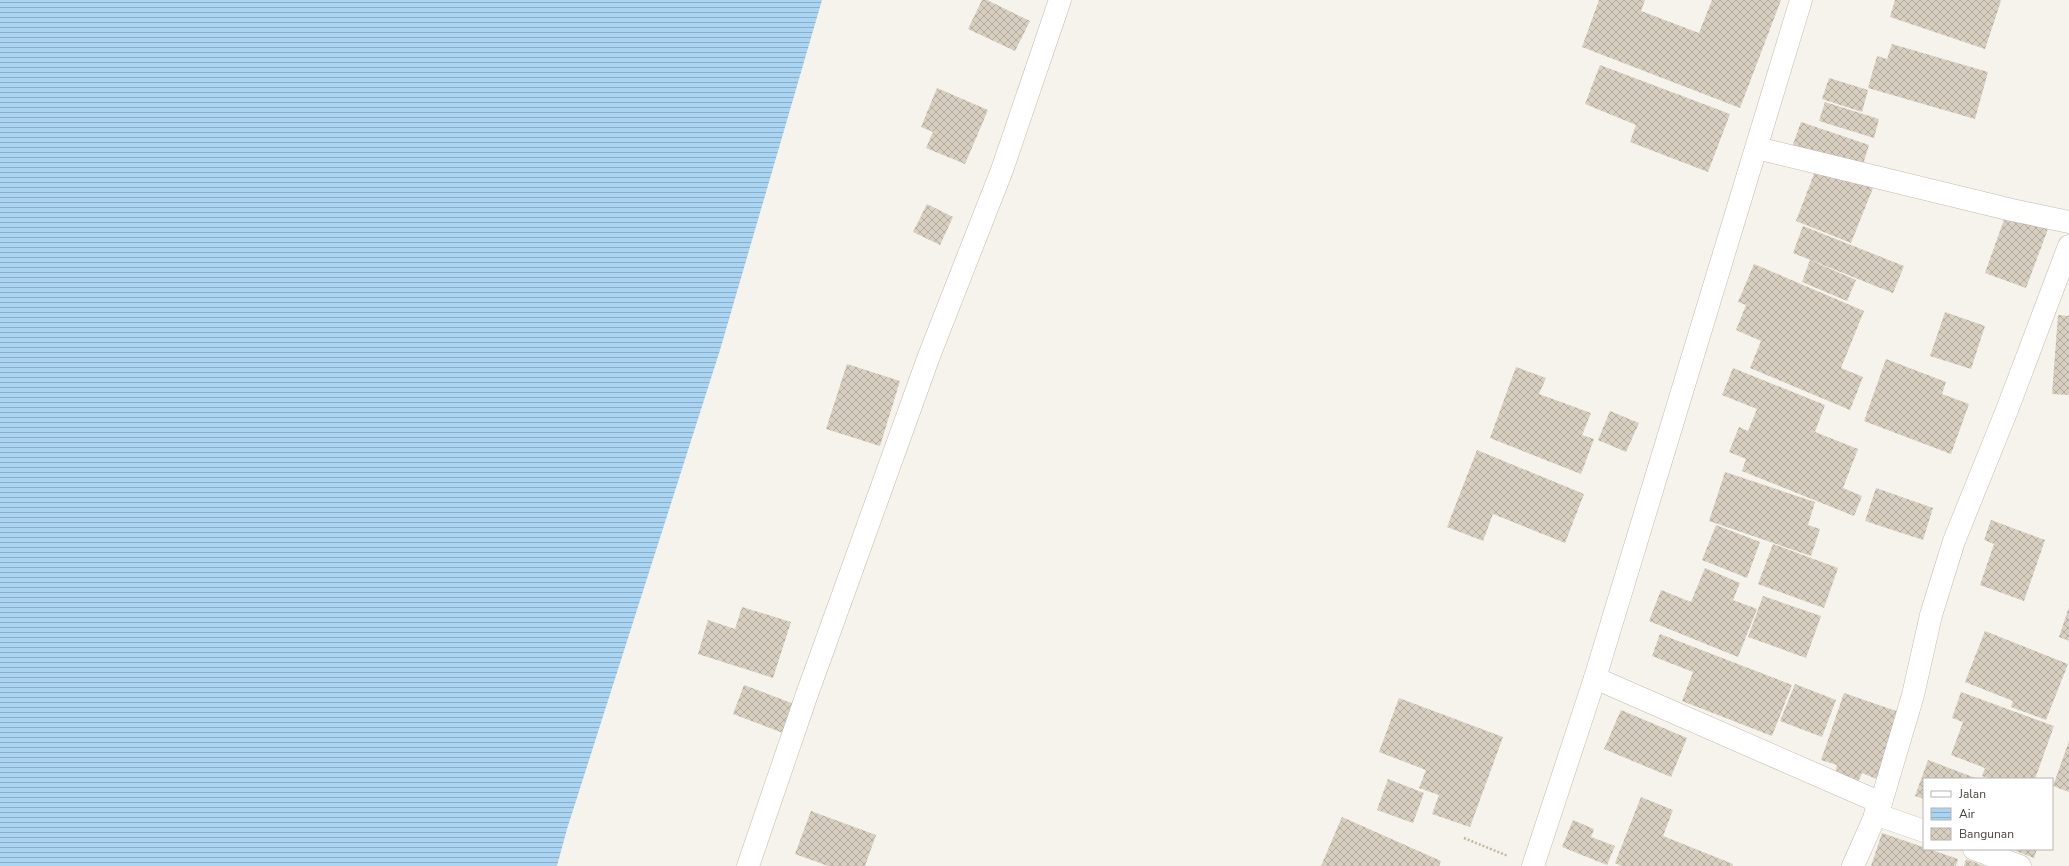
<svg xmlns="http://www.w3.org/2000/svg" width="2069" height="866" font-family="'Nunito Sans',sans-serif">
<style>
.water{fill:url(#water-rules)}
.building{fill:url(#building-cross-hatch)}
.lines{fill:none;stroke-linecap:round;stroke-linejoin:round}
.minor-casing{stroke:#c2bbae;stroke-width:23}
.path{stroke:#c4b79f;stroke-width:2.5;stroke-dasharray:2 2;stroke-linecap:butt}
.minor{stroke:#fff;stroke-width:22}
</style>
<defs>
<pattern id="water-rules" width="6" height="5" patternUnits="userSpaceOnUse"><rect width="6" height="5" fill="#a9d4f2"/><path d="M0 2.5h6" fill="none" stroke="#8caec5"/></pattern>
<pattern id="building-cross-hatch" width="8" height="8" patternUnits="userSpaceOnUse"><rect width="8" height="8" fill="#d8cfc1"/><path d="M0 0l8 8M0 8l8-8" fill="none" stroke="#b1aa9e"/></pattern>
</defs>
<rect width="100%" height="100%" fill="#f6f3ec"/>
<polygon class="water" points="0,0 822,0 720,350 567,829 557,866 0,866"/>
<g class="building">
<polygon points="982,0 987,0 1030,21 1015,51 968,29"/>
<polygon points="1599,0 1645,0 1641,11 1699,33 1712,0 1781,0 1740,108 1582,47"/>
<polygon points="1895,0 1999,0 2001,1 1985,49 1890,17"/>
<polygon points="1892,44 1988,72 1975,119 1868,88 1877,56 1887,59"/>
<polygon points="1600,65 1730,114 1708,172 1630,142 1636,125 1585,104"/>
<polygon points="1829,78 1868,90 1862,112 1822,99"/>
<polygon points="937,88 988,110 965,164 926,148 933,132 921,127"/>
<polygon points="1825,102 1879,119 1874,138 1819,121"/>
<polygon points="1801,122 1869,145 1861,171 1792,147"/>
<polygon points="1817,166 1873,188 1851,243 1796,221"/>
<polygon points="927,204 953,217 940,245 913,232"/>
<polygon points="2006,214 2048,229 2026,288 1985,273"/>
<polygon points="1803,226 1904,266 1893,293 1793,253"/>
<polygon points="1810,260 1856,280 1847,301 1802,282"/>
<polygon points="1754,264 1864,311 1841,368 1863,377 1850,410 1750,368 1761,341 1736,330 1746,305 1738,302"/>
<polygon points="1945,312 1985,326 1971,369 1930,356"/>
<polygon points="2058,315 2069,316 2069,395 2052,394"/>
<polygon points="1886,359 1946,382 1942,394 1969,404 1951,454 1864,421"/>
<polygon points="847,364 900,381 880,446 826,429"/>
<polygon points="1516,367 1546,378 1539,394 1591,413 1582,435 1594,439 1581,474 1490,438"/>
<polygon points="1733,368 1825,405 1815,432 1858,449 1843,488 1862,496 1854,516 1742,471 1746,459 1729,452 1739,427 1748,431 1757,409 1797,425 1722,395"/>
<polygon points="1610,411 1639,423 1626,452 1598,440"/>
<polygon points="1477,450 1584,494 1565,543 1493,514 1483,541 1447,527"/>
<polygon points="1725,472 1815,502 1808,525 1820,529 1811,556 1709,521"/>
<polygon points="1876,488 1933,508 1923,540 1865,521"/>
<polygon points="1991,520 2045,540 2024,601 1980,585 1994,544 1984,540"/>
<polygon points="1716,525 1760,542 1747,578 1702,560"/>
<polygon points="1773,544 1838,568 1824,608 1758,584"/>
<polygon points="1705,568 1740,583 1733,600 1757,609 1738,657 1649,621 1661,590 1691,602"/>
<polygon points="1763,596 1821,616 1806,658 1748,637"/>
<polygon points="742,607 791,622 773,678 698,654 708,620 735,629"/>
<polygon points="2069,607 2069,641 2059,637"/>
<polygon points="1985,631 2068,664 2046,720 2011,707 2013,701 1965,682"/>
<polygon points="1660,634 1792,685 1772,736 1682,701 1693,672 1652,656"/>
<polygon points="1795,684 1836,700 1822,737 1780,721"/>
<polygon points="744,685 794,704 783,733 733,714"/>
<polygon points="1961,692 2054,726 2035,779 1991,779 1982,776 1985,768 1951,755 1963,722 1952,718"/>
<polygon points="1844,693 1902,713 1879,780 1862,773 1857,785 1834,778 1837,765 1821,760"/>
<polygon points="1399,698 1503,737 1470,827 1432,814 1439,795 1419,788 1426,770 1379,752"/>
<polygon points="1621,710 1687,738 1671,777 1604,749"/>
<polygon points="2069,741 2069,792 2053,786"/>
<polygon points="1928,760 1978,779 1924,779 1924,799 1915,796"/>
<polygon points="1388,779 1424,793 1413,823 1377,810"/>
<polygon points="1641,797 1673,810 1663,836 1733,864 1732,866 1621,866 1615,863"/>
<polygon points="811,811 876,835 865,866 828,866 795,854"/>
<polygon points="1342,817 1441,861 1439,866 1321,866"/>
<polygon points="1573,820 1594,829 1591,837 1615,846 1607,865 1562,847"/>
<polygon points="1882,833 1958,859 1956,866 1871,866"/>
<polygon points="2011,849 2037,849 2034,858"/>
<polygon points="1966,859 1984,866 1964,866"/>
</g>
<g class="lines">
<g class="minor-casing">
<g id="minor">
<polyline points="1757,148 2012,210 2069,222"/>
<polyline points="1595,678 1881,803"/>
<polyline points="1875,814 1924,831"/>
<polyline points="1974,849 2020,866"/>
<polyline points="748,866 806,697 929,356 1002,170 1060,0"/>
<polyline points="1533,866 1595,678 1801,0"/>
<polyline points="1853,866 1881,803 1913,695 1931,615 1954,541 2007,410 2069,246"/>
</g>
</g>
<polyline class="path" points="1464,838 1508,856"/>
<use href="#minor" class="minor"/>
</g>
<rect x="1923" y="778" width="130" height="72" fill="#ffffff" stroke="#b7b4b0"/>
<rect x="1931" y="791" width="20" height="6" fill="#ffffff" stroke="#b7b4b0"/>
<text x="1959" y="798" font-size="12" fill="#4b4439">Jalan</text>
<rect x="1931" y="808" width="20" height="12" fill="url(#water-rules)" stroke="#b7b4b0"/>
<text x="1959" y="818" font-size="12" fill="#4b4439">Air</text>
<rect x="1931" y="828" width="20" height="12" fill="url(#building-cross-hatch)" stroke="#b7b4b0"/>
<text x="1959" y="838" font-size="12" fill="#4b4439">Bangunan</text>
</svg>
